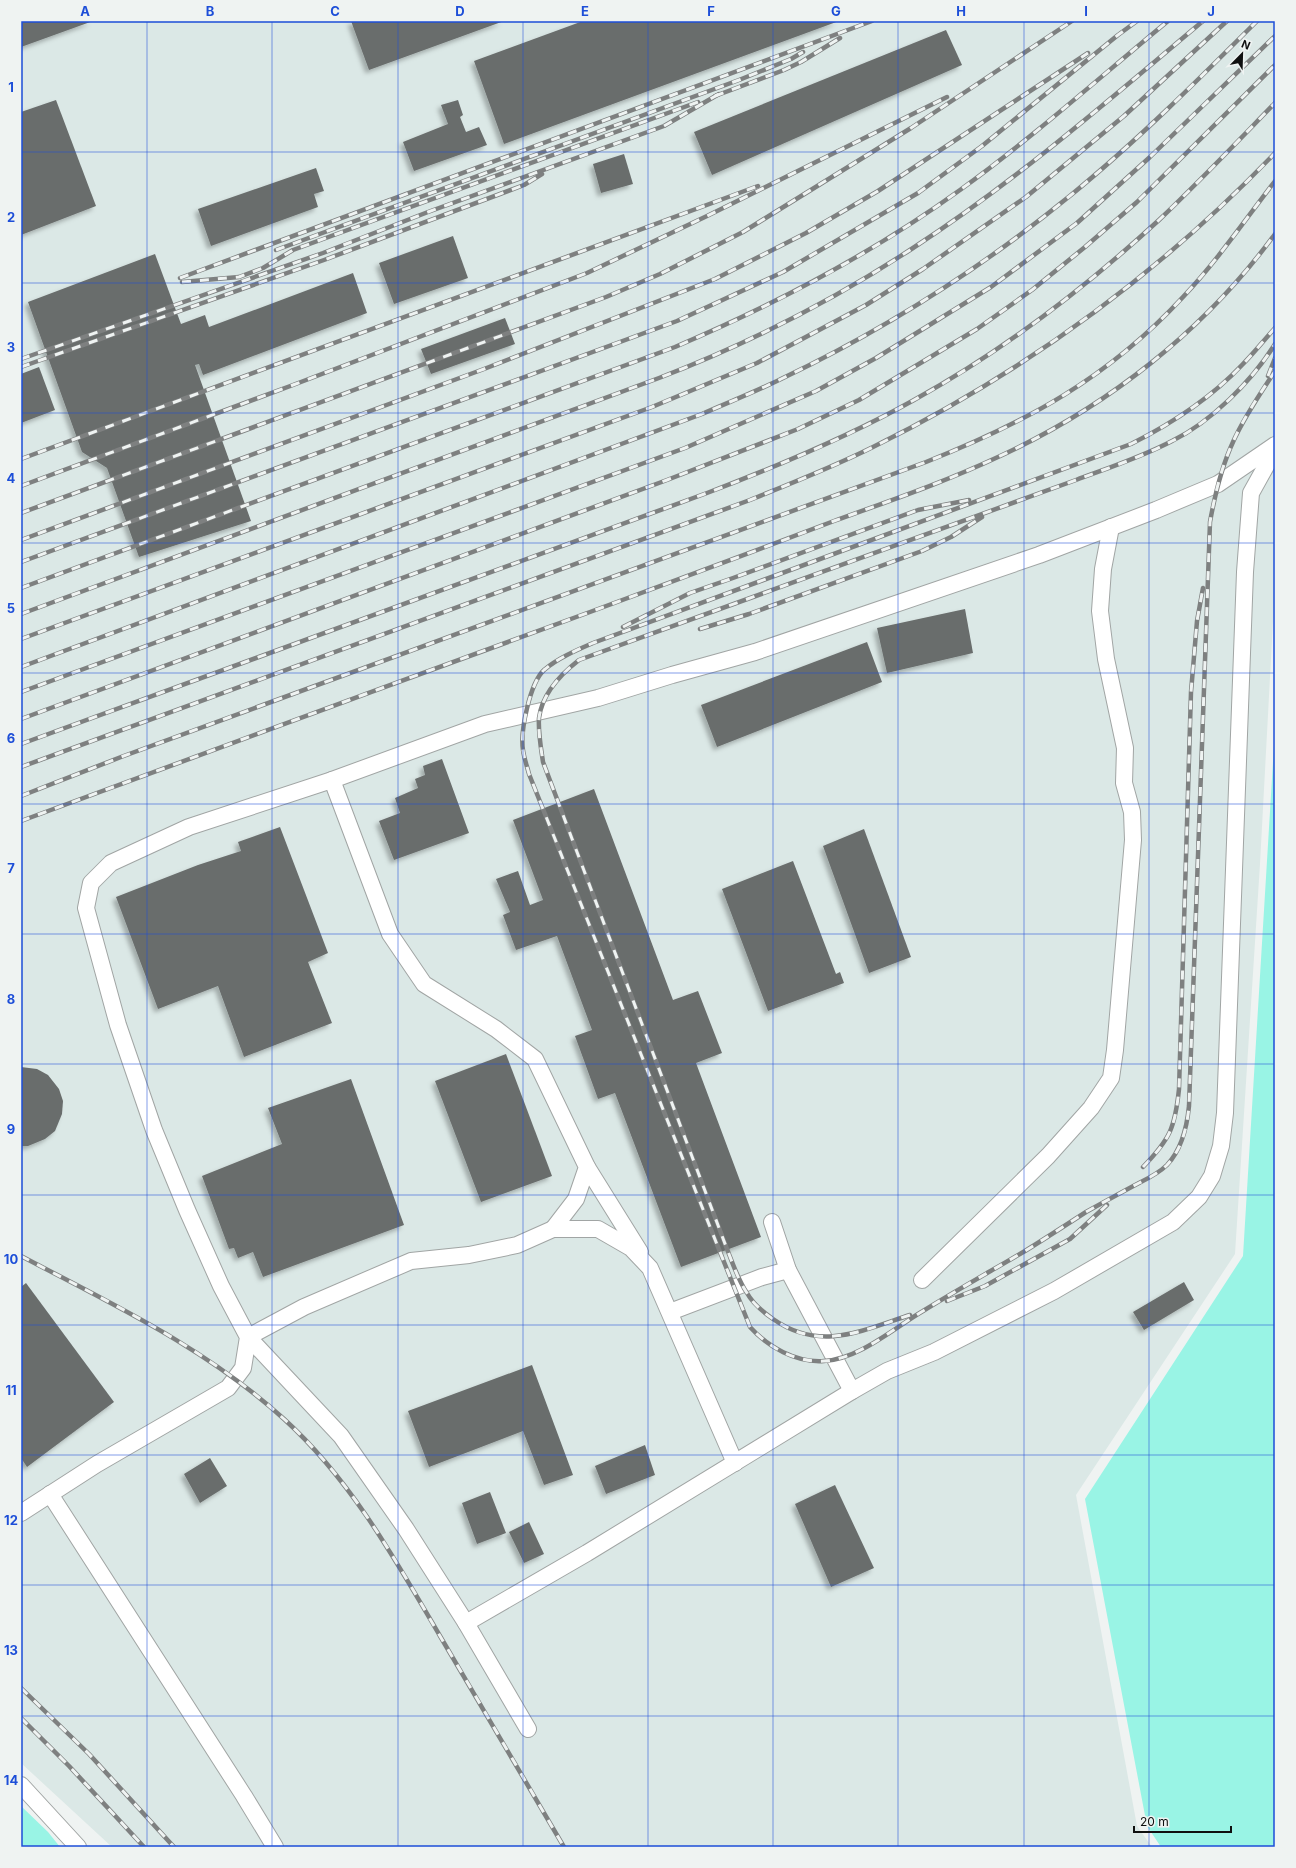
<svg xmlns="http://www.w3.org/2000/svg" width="1296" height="1868" font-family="Inter,sans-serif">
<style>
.built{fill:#dbe8e6}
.green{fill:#99f4e5}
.building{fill:#696d6c;filter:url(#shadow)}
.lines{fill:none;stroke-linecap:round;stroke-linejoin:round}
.service-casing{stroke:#a1a5a4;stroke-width:18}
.service{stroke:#fff;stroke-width:16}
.rail-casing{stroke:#7e8080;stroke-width:4.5}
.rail{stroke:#eff3f2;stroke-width:3;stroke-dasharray:9;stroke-linecap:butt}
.grid{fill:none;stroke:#1d4ed8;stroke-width:1;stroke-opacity:0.55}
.neatline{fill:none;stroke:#1d4ed8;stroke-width:1.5}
.grid-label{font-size:13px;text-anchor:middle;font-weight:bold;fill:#1d4ed8}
</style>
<defs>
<filter id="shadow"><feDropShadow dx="-3.5" dy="3.5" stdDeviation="2" flood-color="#0004"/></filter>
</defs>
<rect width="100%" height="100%" fill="#eff3f2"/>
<polygon class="built" points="21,21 1275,21 1275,584 1260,864 1235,1254 1076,1495 1137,1826 1152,1847 112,1847 21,1763"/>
<g class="green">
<polygon points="1275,729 1275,1847 1161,1847 1147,1826 1085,1499 1243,1256"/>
<polygon points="21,1806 48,1832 60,1847 21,1847"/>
</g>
<g class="building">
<polygon points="21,21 93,21 21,47"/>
<polygon points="351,21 504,21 369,70"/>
<polygon points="583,21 839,21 504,144 474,61"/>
<polygon points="946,30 962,65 712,175 694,132"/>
<polygon points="56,100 96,206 21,235 21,112"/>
<polygon points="458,100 463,115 460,117 466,132 479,127 487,145 414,171 403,142 448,124 441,105"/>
<polygon points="624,154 633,184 601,193 593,164"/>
<polygon points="316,168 324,191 314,194 318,207 211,246 198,209"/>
<polygon points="453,236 468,278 394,304 379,263"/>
<polygon points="155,254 181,324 205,315 209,327 353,273 367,313 203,375 199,364 195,365 251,521 139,557 107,468 82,452 28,302"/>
<polygon points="505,318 515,344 431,374 421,349"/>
<polygon points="39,367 55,410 21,423 21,374"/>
<polygon points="965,609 973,653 887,673 877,628"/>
<polygon points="867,642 882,682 717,747 701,705"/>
<polygon points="442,759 469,833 394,860 379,821 400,813 395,798 418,788 415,779 425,775 423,766"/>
<polygon points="594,789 673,1000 698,991 722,1053 696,1063 761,1237 681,1267 615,1093 598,1099 575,1036 592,1030 557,936 516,950 503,915 510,912 496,879 518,871 530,905 543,900 513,820"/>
<polygon points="280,827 328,953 308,962 332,1023 244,1057 218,986 158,1009 116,897 198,865 241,851 238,842"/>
<polygon points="864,829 911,957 869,973 823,846"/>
<polygon points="793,861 836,974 840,972 844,983 768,1011 722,889"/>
<polygon points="506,1054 552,1176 481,1202 435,1081"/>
<polygon points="21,1067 37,1069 48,1075 59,1089 63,1101 62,1114 55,1131 45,1139 28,1146 21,1146"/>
<polygon points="351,1079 404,1225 263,1277 253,1252 238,1258 234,1248 229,1249 202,1176 282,1144 268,1108"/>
<polygon points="1184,1282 1194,1300 1144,1330 1133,1312"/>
<polygon points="26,1283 114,1402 27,1467 21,1458 21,1287"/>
<polygon points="532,1365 573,1475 544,1485 523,1431 429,1467 408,1411"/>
<polygon points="645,1445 655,1475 606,1494 595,1466"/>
<polygon points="210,1458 227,1486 200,1503 184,1474"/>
<polygon points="835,1485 874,1568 831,1587 795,1504"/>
<polygon points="490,1492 506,1533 477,1544 462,1503"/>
<polygon points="529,1522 544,1554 524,1563 509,1532"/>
</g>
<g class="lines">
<g class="service-casing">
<g id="service">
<polyline points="332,780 390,934 424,984 496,1029 535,1059 587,1167 576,1199 553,1229"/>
<polyline points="587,1167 640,1252"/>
<polyline points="772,1222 788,1270 852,1391"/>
<polyline points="922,1280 1048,1156 1091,1108 1111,1078 1115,1050 1133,840 1132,812 1124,783 1125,748 1106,659 1100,611 1103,569 1111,527"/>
<polyline points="670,1312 762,1277 788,1270"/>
<polyline points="50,1494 244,1796 275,1847"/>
<polyline points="21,1513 97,1464 228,1388 243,1368 248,1337 221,1286 187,1210 154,1130 118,1025 86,908 91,883 111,863 189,827 332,780 485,724 598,698 672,675 755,652 1039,555 1156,510 1218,484 1275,445"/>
<polyline points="466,1623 587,1553 852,1391 887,1371 934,1352 1054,1291 1173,1222 1199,1197 1212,1176 1221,1146 1225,1113 1245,572 1251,493 1275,450"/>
<polyline points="528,1729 466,1623 406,1529 341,1436 248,1337 304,1307 411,1261 469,1255 517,1245 553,1229 598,1229 631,1248 650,1268 735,1463"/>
<polyline points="21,1785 78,1847"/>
</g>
</g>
<use href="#service" class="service"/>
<g class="rail-casing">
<g id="rail">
<polyline points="715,96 784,70 801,62 840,38"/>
<polyline points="276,250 739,80 791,59 803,52"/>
<polyline points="180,278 872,21"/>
<polyline points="182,282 239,277 263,268 293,250 698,102"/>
<path d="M 1275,328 C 1264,340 1254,353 1242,365 C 1211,398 1171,424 1131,444 L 593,643 C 577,650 558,658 544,670 C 530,683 520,731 523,750 C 524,758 527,766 529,774 L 750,1327 C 768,1347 796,1363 824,1361 C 859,1359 894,1328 923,1311 C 957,1290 991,1271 1025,1251 C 1046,1238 1066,1225 1086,1212 C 1104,1202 1122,1192 1139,1183 C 1149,1178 1160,1172 1167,1165 C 1182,1149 1187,1127 1189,1106 L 1210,522 C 1215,494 1221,468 1233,442 C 1244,417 1260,394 1275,371"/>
<polyline points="21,359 323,253 428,212 664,126 719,94"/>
<polyline points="21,367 324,260 524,185 542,174"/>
<polyline points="1268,376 1275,358"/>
<polyline points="21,459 758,186"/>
<polyline points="21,486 293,385 587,273 707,216 947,97"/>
<polyline points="21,513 606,297 660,274 743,232 911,128 1072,21"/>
<polyline points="21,540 484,369 715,279 806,233 878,191 1088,53"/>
<polyline points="21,562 677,321 783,272 918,193 982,146 1118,35 1137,21"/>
<path d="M 21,588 L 675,347 C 776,304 870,255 960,190 C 1032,138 1099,78 1168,21"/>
<path d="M 21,614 L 659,378 C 747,344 834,300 913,248 C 1016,181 1109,100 1203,21"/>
<polyline points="623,627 690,593 733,578 918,510 969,500"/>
<polyline points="700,629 749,614 922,551 951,537 982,517"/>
<polyline points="21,639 652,407 757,363 866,305 923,269 1026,197 1124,116 1227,21"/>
<path d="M 21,667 L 702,414 C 729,402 755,392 781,379 C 884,330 983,267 1071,195 C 1137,141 1197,81 1257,21"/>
<polyline points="21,692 685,448 816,391 876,358 991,287 1077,223 1150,157 1275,36"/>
<polyline points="21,719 667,480 798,429 859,400 977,329 1032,290 1085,247 1137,202 1275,65"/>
<path d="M 21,744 L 707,493 C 778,466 848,437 914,400 C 1003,351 1085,288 1159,220 C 1199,182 1237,142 1275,103"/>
<path d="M 21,767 L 750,500 C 792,483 833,467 873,447 C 1023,373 1160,273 1275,153"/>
<path d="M 21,796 L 121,757 L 926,462 C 1027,422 1108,378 1183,297 C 1217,261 1245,220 1275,181"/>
<path d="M 21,821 C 211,751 400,681 590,612 C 671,582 753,552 834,521 C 889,501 945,482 998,457 C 1107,407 1204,331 1275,234"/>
<path d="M 1143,1167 C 1170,1139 1175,1128 1179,1089 L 1191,692 L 1197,621 L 1203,588"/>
<path d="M 21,1256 C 114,1305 206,1348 284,1419 C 351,1480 395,1559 440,1636 C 482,1707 523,1777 564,1847"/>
<polyline points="947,1301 985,1286 1070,1239 1107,1205"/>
<path d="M 910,1315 C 861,1331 820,1352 773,1319 C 763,1312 753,1304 747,1293 C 738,1280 733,1264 727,1249 L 543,762 C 541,748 538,732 539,718 C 542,694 561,674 579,660 L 1076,480 C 1108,468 1142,457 1172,441 C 1211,422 1252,381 1275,344"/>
<polyline points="21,1688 89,1754 174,1847"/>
<polyline points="21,1718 69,1766 144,1847"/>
</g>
</g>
<use href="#rail" class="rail"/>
</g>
<path class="grid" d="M 147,21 L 147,1847M 272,21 L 272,1847M 398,21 L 398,1847M 523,21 L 523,1847M 648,21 L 648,1847M 773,21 L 773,1847M 898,21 L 898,1847M 1024,21 L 1024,1847M 1149,21 L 1149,1847M 21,152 L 1275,152M 21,283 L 1275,283M 21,413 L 1275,413M 21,543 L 1275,543M 21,673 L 1275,673M 21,804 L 1275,804M 21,934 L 1275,934M 21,1064 L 1275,1064M 21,1195 L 1275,1195M 21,1325 L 1275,1325M 21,1455 L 1275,1455M 21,1585 L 1275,1585M 21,1716 L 1275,1716"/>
<rect width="1296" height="1868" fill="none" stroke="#eff3f2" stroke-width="44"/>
<g transform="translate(1242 54) rotate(23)" stroke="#eff3f2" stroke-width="3" paint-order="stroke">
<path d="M0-3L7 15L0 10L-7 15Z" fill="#0f1010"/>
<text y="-6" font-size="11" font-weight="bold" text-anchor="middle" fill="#0f1010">N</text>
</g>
<path d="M1134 1826v6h97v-6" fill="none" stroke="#0f1010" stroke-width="2"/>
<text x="1140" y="1826" font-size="12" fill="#0f1010" stroke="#eff3f2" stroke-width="3" paint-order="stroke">20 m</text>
<rect x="22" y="22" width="1252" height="1824" class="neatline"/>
<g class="grid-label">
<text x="85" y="16">A</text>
<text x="210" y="16">B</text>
<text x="335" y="16">C</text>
<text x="460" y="16">D</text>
<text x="585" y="16">E</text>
<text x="711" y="16">F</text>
<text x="836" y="16">G</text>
<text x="961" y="16">H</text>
<text x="1086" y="16">I</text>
<text x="1211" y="16">J</text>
<text x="11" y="92">1</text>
<text x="11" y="222">2</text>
<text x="11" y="352">3</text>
<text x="11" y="483">4</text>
<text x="11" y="613">5</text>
<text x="11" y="743">6</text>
<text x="11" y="873">7</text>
<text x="11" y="1004">8</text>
<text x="11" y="1134">9</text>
<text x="11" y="1264">10</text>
<text x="11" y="1395">11</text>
<text x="11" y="1525">12</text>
<text x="11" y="1655">13</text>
<text x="11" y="1785">14</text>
</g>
</svg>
